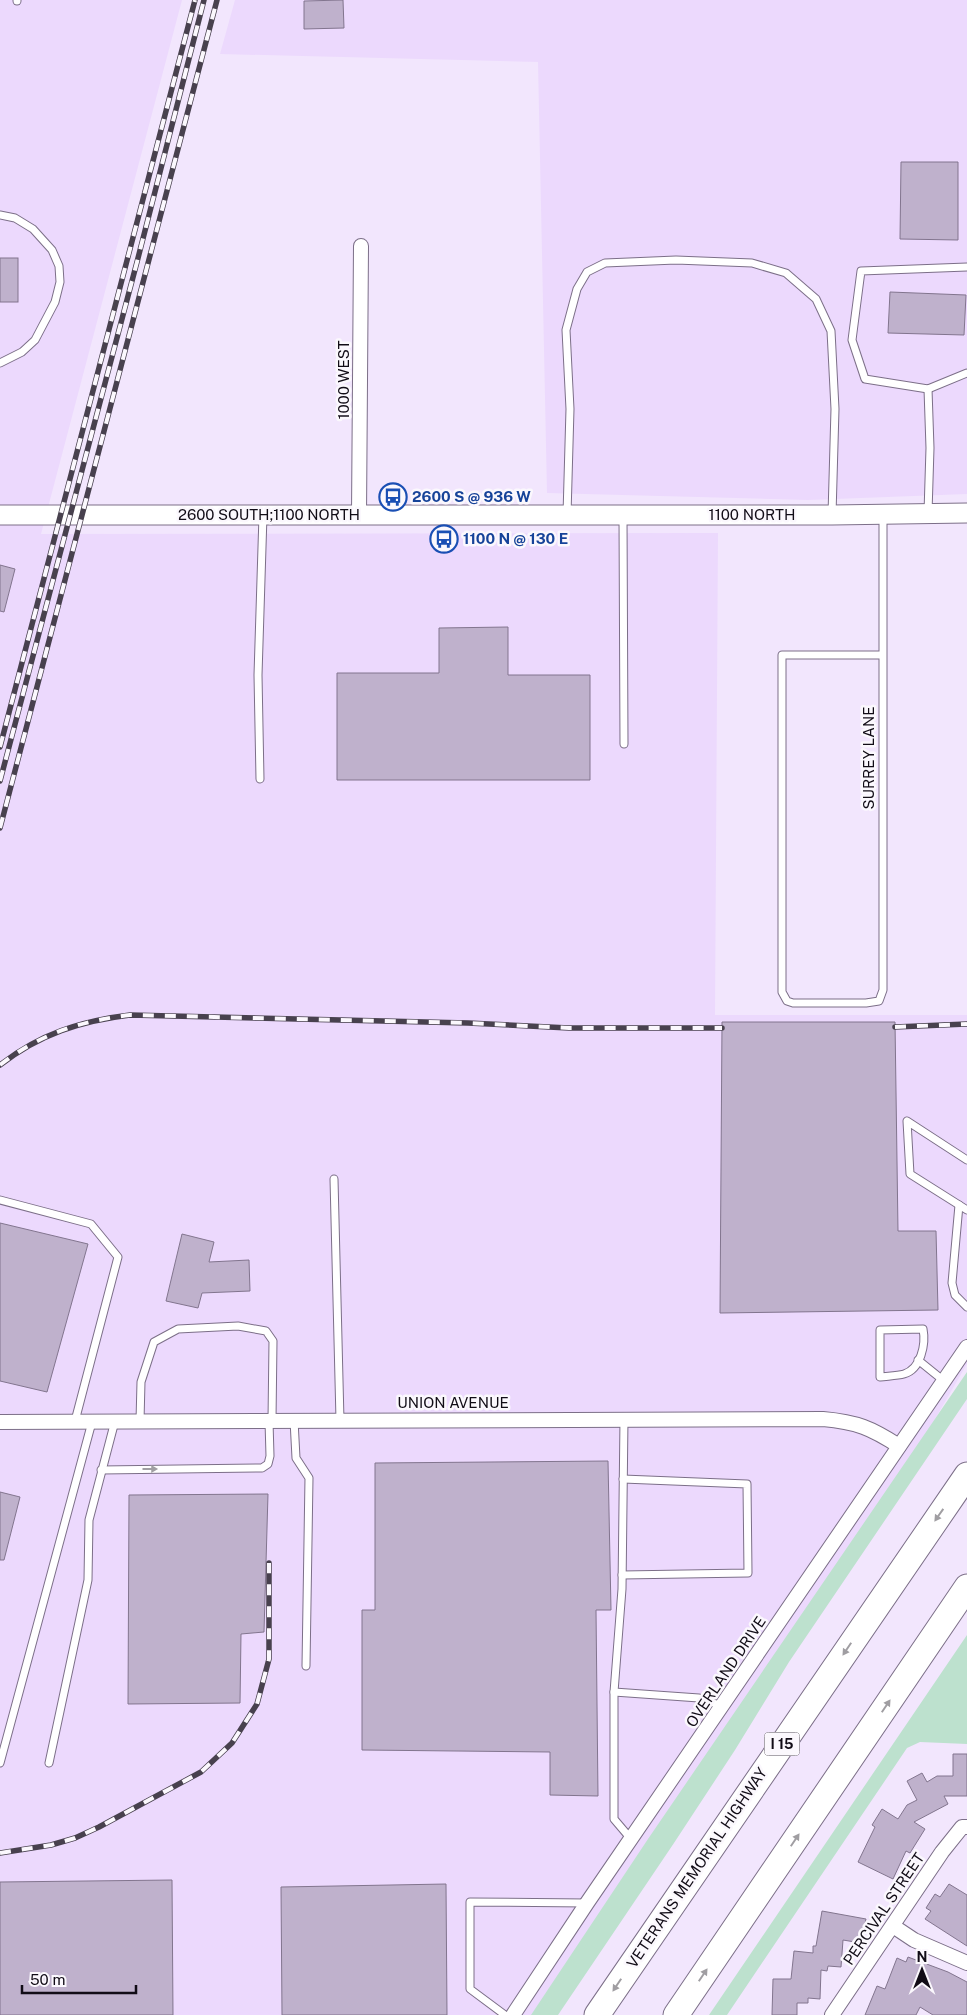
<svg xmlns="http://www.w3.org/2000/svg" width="967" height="2015" font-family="'Public Sans',sans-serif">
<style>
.built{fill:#ecd9fd}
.green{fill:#bde1ce}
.building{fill:#bfb1cc;stroke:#82758e}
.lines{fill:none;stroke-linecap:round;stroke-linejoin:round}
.service-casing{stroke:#7c6f88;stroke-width:9}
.minor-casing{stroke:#7c6f88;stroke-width:16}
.secondary-casing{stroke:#7c6f88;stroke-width:21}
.motorway-casing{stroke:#7c6f88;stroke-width:27}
.service{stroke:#fff;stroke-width:7}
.minor{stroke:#fff;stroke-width:14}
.secondary{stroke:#fff;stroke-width:19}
.motorway{stroke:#fff;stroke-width:25}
.rail-casing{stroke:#48414e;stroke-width:5.5}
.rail{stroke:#fbf8fd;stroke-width:4;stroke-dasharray:11;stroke-linecap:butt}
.oneway{fill:#a09ea2}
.labels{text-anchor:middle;stroke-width:5;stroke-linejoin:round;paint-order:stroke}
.shield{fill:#fbf8fd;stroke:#57535b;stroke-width:1}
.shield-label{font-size:14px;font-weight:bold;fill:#110c16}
.street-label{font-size:15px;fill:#110c16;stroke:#fbf8fd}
.transit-label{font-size:15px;font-weight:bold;fill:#164399;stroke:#fbf8fd;text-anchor:start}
</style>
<rect width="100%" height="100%" fill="#f2e6fd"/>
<g class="built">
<polygon points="0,0 182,0 41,534 718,533 715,1015 967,1015 967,1364 871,1529 544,2015 0,2015"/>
<polygon points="235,0 967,0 967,494 808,500 547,493 538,62 220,54"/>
</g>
<g class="green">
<polygon points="967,1372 967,1399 789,1662 735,1750 674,1843 558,2015 531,2015 648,1839"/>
<polygon points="967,1635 967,1744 920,1742 907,1748 727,2015 709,2015"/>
</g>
<g class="building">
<polygon points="343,0 344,28 304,29 304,1"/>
<polygon points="901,162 958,162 958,240 900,239"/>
<rect x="0" y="258" width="18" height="44"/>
<polygon points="890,292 966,295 964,335 888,333"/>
<polygon points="0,565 15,569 4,612 0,611"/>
<polygon points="508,627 508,675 590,675 590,780 337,780 337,673 439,673 439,628"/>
<polygon points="722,1022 895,1022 898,1231 936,1231 938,1310 720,1313"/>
<polygon points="0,1223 88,1244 47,1392 0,1381"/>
<polygon points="182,1234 214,1242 209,1262 249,1260 250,1291 202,1293 198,1308 166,1301"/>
<polygon points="608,1461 611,1610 596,1610 598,1796 550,1795 550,1752 362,1750 362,1610 375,1610 375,1463"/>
<polygon points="0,1492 20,1497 4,1560 0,1560"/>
<polygon points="268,1494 264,1632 241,1634 240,1703 128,1704 129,1495"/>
<polygon points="953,1754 967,1754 967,1796 944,1796 948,1804 914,1822 925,1829 910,1853 906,1851 893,1879 858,1862 875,1827 872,1825 882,1809 898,1819 907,1805 917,1800 907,1781 922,1773 927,1782 937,1776 953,1776"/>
<polygon points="172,1880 173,2015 0,2015 0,1882"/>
<polygon points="446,1884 447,2015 282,2015 281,1887"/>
<polygon points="949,1884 967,1895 967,1946 925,1919 931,1911 926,1908 935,1894 940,1897"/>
<polygon points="822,1911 866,1919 861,1943 843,1940 841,1967 828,1966 827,1971 821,1970 820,1999 808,1998 808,2003 797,2003 797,2015 772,2015 773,1979 791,1979 794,1951 813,1953 813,1946 816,1946"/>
<polygon points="908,1957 948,1972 967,1982 967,2015 933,2015 920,2007 916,2015 865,2015 877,1986 885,1989 897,1958 906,1962"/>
</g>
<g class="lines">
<g class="service-casing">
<g id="service">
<polyline points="17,0 17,1"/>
<polyline points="0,215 15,218 33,229 52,250 59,266 60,282 55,302 35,340 22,352 0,363"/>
<polyline points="967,267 861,271 852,340 865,379 928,389 967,373"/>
<polyline points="928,513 930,448 928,389"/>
<polyline points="567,515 570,409 566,330 577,289 587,272 605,263 676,260 752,263 786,273 816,299 831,331 835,409 832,515"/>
<polyline points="623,516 624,744"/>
<path d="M 883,655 L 782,655 L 782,992 L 787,1001 L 793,1003 L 866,1003 L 879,1001 L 883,990 C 883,832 883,674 883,516"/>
<polyline points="260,779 258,675 263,515"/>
<polyline points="967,1160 907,1121 910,1174 967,1210"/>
<polyline points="334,1179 340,1420"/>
<polyline points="0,1200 91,1224 118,1257 75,1421"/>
<polyline points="959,1205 952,1283 955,1295 967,1307"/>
<path d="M 923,1329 C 926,1344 921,1369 904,1374 C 897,1376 887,1376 880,1377 L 880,1330 Z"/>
<polyline points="918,1360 944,1381"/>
<polyline points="624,1419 622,1589 614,1692 614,1819 631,1839"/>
<polyline points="294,1420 296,1458 309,1478 306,1666"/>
<polyline points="140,1421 141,1382 154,1342 178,1329 238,1326 266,1331 273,1341 272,1420"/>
<polyline points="101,1470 262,1468 268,1464 270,1456 269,1421"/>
<polyline points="622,1575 748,1573 747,1484 623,1479"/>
<polyline points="614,1692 699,1698 722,1706"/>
<polyline points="0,1763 92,1422"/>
<polyline points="49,1763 88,1580 89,1520 115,1421"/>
<polyline points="505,2015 470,1989 470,1902 587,1903"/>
</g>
</g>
<g class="minor-casing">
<g id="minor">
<polyline points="359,515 361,246"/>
<path d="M 0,1422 L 823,1419 C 857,1422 871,1428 899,1446"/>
<polyline points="893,1926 914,1940 967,1963"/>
<polyline points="513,2015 587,1903 967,1347"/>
<polyline points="832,2015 942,1852 962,1827 967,1827"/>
</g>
</g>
<g class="secondary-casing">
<polyline id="secondary" points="0,515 832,515 967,513"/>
</g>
<g class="motorway-casing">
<g id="motorway">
<polyline points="597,2015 967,1475"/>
<polyline points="676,2015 967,1587"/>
</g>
</g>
<use href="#service" class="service"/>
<use href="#minor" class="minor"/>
<use href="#secondary" class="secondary"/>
<use href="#motorway" class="motorway"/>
<g class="rail-casing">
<g id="rail">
<polyline points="0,747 195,0"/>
<polyline points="0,781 137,262 204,0"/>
<polyline points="0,828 217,0"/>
<polyline points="895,1027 967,1024"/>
<path d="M 0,1065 C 40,1034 80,1021 130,1015 L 468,1023 L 569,1028 L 722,1028"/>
<polyline points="0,1853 51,1845 75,1838 99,1827 201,1772 232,1743 257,1704 269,1659 269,1563"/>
</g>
</g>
<use href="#rail" class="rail"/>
</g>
<defs><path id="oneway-solid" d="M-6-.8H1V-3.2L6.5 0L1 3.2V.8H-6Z" transform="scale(1.25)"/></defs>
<g class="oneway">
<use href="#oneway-solid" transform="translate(150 1469)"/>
<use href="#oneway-solid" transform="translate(939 1515) rotate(125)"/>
<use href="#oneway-solid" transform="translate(847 1649) rotate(124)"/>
<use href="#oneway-solid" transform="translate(886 1706) rotate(-56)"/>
<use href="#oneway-solid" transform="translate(795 1840) rotate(-56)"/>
<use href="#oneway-solid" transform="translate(703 1975) rotate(-56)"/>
<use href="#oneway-solid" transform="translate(617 1985) rotate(124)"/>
</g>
<defs>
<g id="bus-ring" transform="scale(1.4375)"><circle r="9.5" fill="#fbf8fd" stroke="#1a4fb4" stroke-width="1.5"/><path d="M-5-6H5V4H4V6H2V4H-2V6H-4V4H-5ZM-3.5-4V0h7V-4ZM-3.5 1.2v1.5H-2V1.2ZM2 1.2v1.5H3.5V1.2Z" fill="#1a4fb4"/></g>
</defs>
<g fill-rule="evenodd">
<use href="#bus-ring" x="393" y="497"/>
<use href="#bus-ring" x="444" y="539"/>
</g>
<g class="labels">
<rect class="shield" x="764.5" y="1732.5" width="35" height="23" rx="4"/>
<g class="shield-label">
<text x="782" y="1749">I 15</text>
</g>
<g class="street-label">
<text transform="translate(344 380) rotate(-90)" y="5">1000 WEST</text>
<text x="269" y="520">2600 SOUTH;1100 NORTH</text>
<text x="752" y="520">1100 NORTH</text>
<text transform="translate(869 758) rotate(-90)" y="5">SURREY LANE</text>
<text x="453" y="1408">UNION AVENUE</text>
<text transform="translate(726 1672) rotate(-56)" y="5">OVERLAND DRIVE</text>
<text transform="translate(697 1868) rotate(-56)" y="5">VETERANS MEMORIAL HIGHWAY</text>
<text transform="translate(884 1909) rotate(-56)" y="5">PERCIVAL STREET</text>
</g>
<g class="transit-label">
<text x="412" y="502">2600 S @ 936 W</text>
<text x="463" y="544">1100 N @ 130 E</text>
</g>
</g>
<g transform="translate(922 1970)" stroke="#fbf8fd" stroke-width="4" paint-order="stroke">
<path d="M0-4L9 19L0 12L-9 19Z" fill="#110c16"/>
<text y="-8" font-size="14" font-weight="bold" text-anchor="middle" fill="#110c16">N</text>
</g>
<path d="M22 1985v8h114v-8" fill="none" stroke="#110c16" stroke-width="2.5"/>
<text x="30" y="1985" font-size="15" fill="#110c16" stroke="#fbf8fd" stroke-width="4" paint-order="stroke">50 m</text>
</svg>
